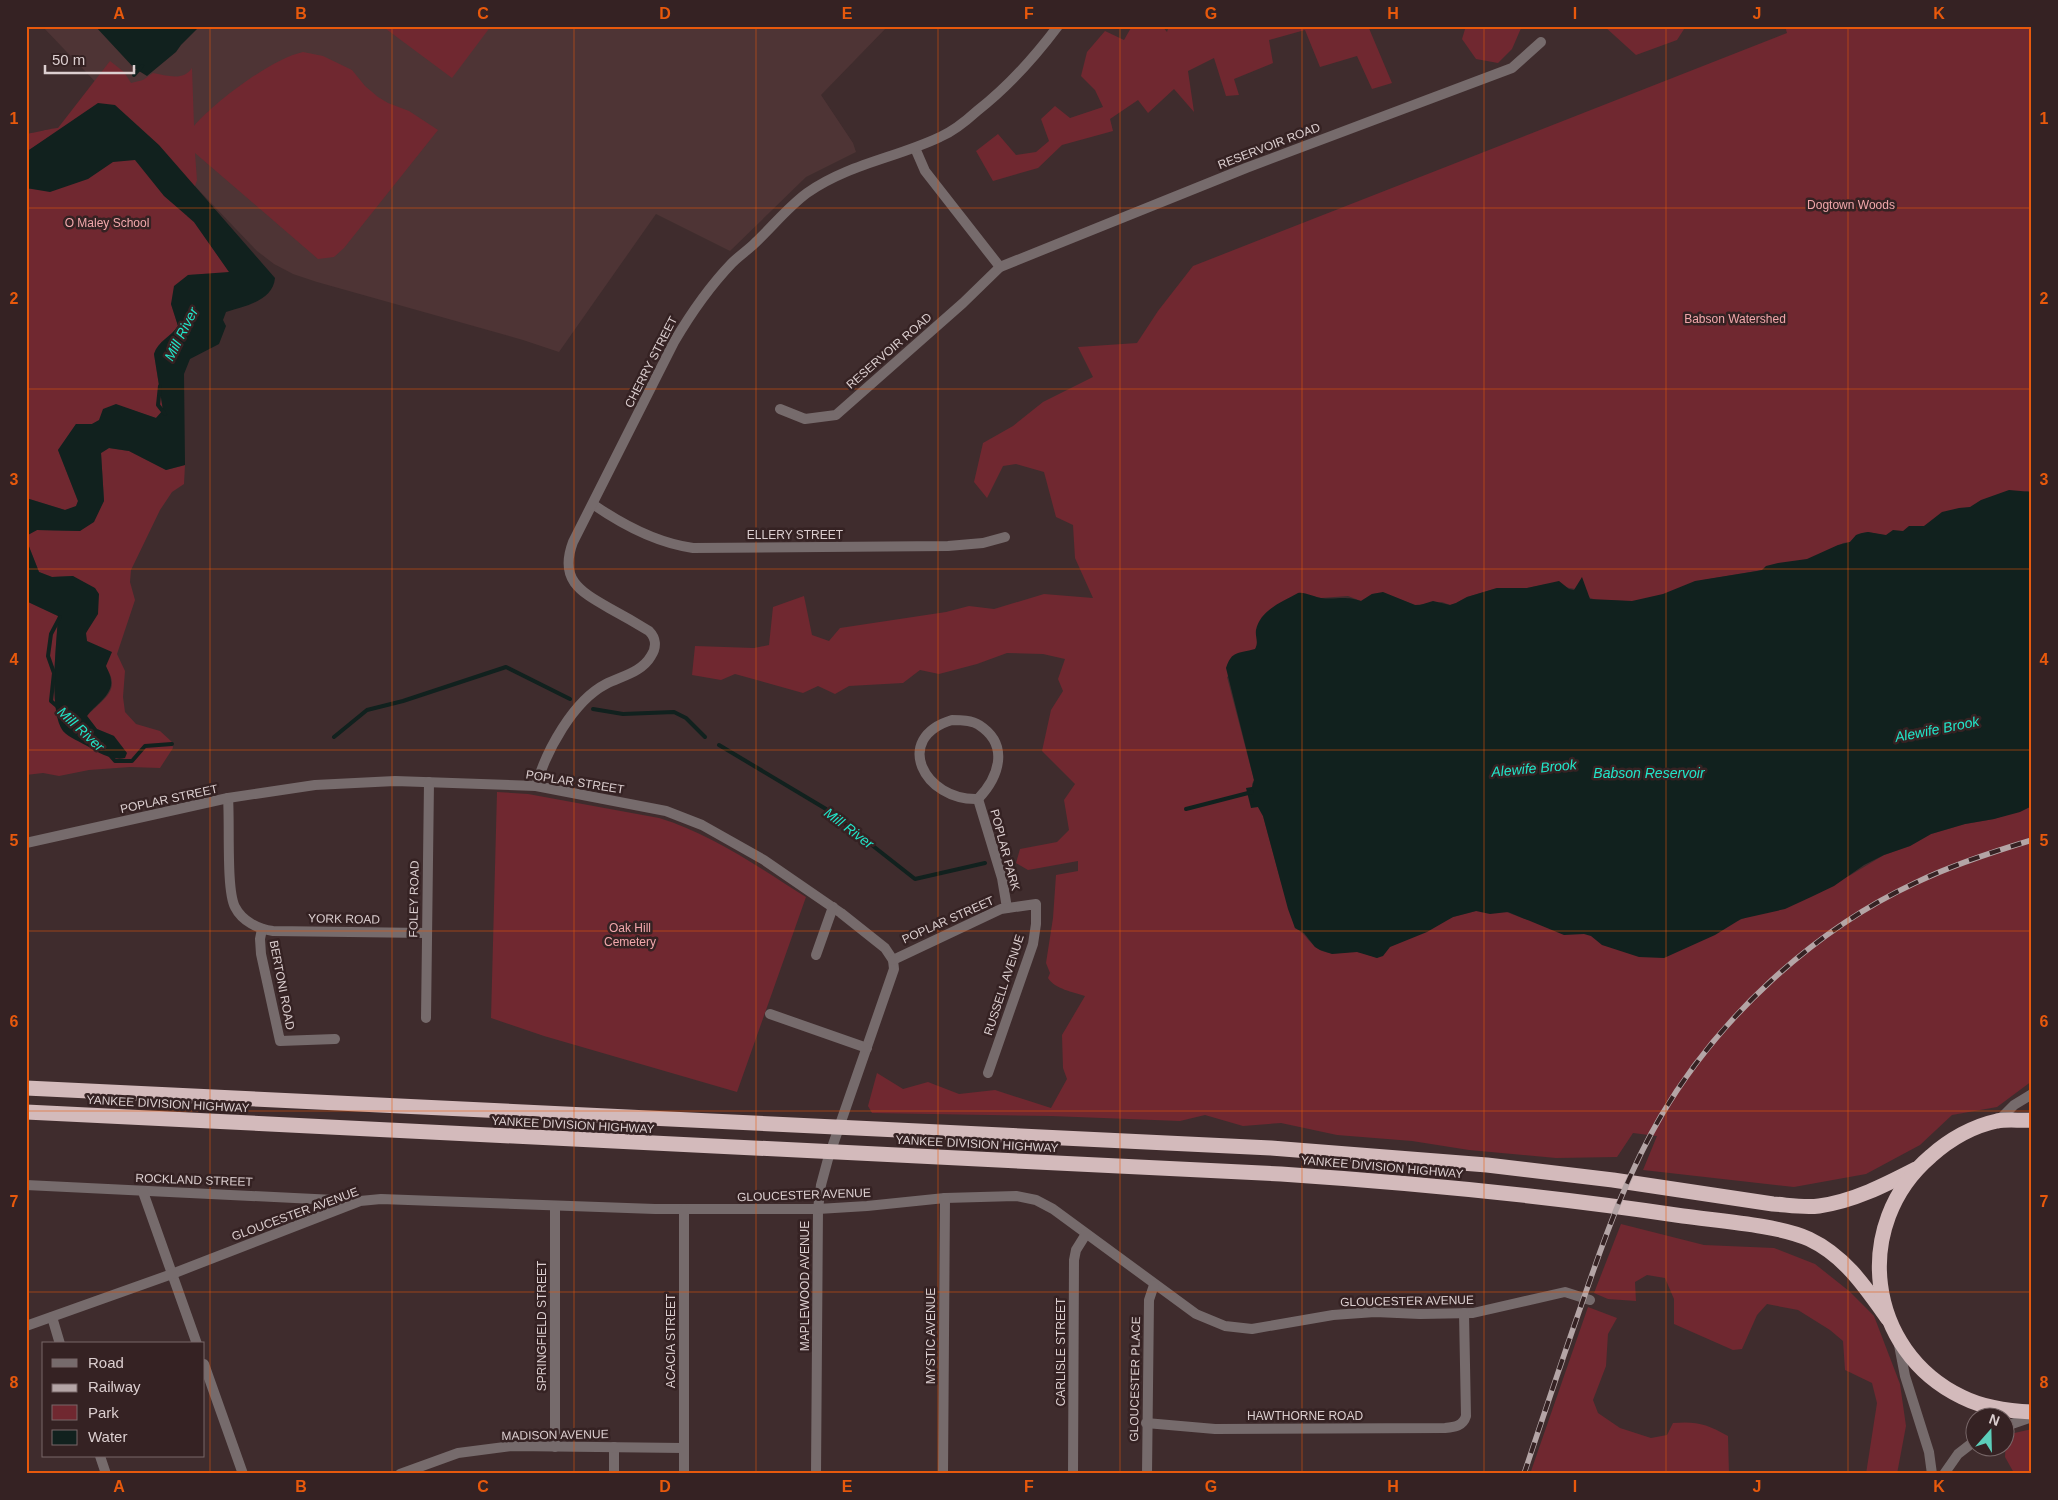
<svg xmlns="http://www.w3.org/2000/svg" width="2058" height="1500" font-family="Helvetica,sans-serif">
<style>
.built{fill:#4e3435}
.green{fill:#702830}
.water{fill:#11211e}
.lines{fill:none;stroke-linecap:round;stroke-linejoin:round}
.stream{stroke:#11211e;stroke-width:4}
.street{stroke:#766b6c;stroke-width:10}
.highway{stroke:#d3babb;stroke-width:15}
.rail-casing{stroke:#b4a5a6;stroke-width:5.5}
.rail{stroke:#352223;stroke-width:4;stroke-dasharray:11;stroke-linecap:butt}
.grid{fill:none;stroke:#e8590c;stroke-width:1;stroke-opacity:0.55}
.labels{text-anchor:middle;stroke-width:5;stroke-linejoin:round;paint-order:stroke}
.street-label{font-size:12px;fill:#dccfd0;stroke:#352223}
.park-label{font-size:12px;fill:#f1a7ab;stroke:#352223}
.water-label{font-size:14px;font-style:italic;fill:#21e6ca;stroke:#352223}
.neatline{fill:none;stroke:#e8590c;stroke-width:2}
.grid-label{font-size:16px;text-anchor:middle;font-weight:bold;fill:#e8590c}
</style>
<rect width="100%" height="100%" fill="#3f2c2d"/>
<polygon class="built" points="42,26 888,26 821,95 853,143 856,152 806,177 730,251 656,214 559,352 523,340 317,282 293,274 274,264 257,251"/>
<g class="green">
<polygon points="382,26 491,26 452,78"/>
<polygon points="1132,26 1162,26 1167,32 1169,26 1368,26 1392,83 1372,89 1357,56 1320,67 1305,30 1269,40 1273,63 1234,79 1239,95 1226,96 1214,58 1188,71 1194,112 1174,89 1148,113 1138,100 1110,119 1113,131 1062,145 1038,168 993,181 976,151 998,134 1016,155 1036,152 1049,141 1041,119 1055,106 1070,118 1103,107 1095,90 1081,76 1087,52 1105,31 1124,40"/>
<polygon points="1466,26 1522,26 1512,49 1498,63 1476,59 1462,39"/>
<polygon points="1604,26 1686,26 1677,40 1636,55"/>
<path d="M 1785,26 L 2032,26 L 2032,492 L 2027,491 L 1924,526 L 1887,536 L 1868,532 L 1858,534 L 1850,542 L 1843,543 L 1810,562 L 1703,580 L 1638,605 L 1625,601 L 1596,600 L 1588,597 L 1587,591 L 1547,584 L 1527,588 L 1497,588 L 1467,597 L 1456,603 L 1450,605 L 1442,602 L 1415,605 L 1383,593 L 1372,594 L 1361,601 L 1348,596 L 1321,598 L 1314,596 L 1269,645 L 1227,677 L 1254,780 L 1252,784 L 1258,807 L 1263,816 L 1279,875 L 1295,928 C 1307,934 1310,946 1322,951 C 1335,956 1345,951 1358,952 C 1364,953 1371,956 1377,958 L 1389,947 L 1453,917 L 1476,911 L 1504,911 L 1527,920 L 1737,921 L 1849,876 L 1884,855 L 1910,846 L 1931,834 L 1965,824 L 1994,819 L 2032,806 L 2032,1081 L 1997,1107 L 1952,1115 L 1920,1145 L 1866,1174 L 1794,1187 L 1643,1170 L 1657,1136 L 1633,1133 L 1617,1157 L 1556,1158 L 1469,1150 L 1412,1141 L 1337,1135 L 1281,1123 L 1243,1126 L 1205,1115 L 1180,1121 L 1051,1116 L 872,1113 L 868,1106 L 877,1073 L 903,1089 L 928,1082 L 959,1094 L 995,1090 L 1051,1108 L 1067,1079 L 1063,1068 L 1062,1035 L 1085,996 C 1073,992 1055,989 1048,978 L 1050,973 L 1046,963 L 1053,918 L 1056,875 L 1078,871 L 1078,861 L 1028,870 L 1016,863 L 1020,849 L 1057,842 L 1069,830 L 1064,800 L 1075,784 L 1042,751 L 1051,710 L 1063,691 L 1058,679 L 1065,659 L 1043,654 L 1007,653 L 977,664 L 939,674 L 920,670 L 903,683 L 849,686 L 835,694 L 818,686 L 803,693 L 735,674 L 721,680 L 692,675 L 695,646 L 754,648 L 769,645 L 773,607 L 804,596 L 812,635 L 829,641 L 840,628 L 946,612 L 969,606 L 994,609 L 1044,594 L 1093,598 L 1075,558 L 1073,525 L 1056,517 L 1044,472 L 1016,464 L 1003,466 L 987,498 L 974,482 L 983,443 L 1013,426 L 1043,402 L 1093,377 L 1078,347 L 1137,343 L 1158,311 L 1193,266 L 1787,33 Z"/>
<path d="M 303,52 L 323,56 L 352,70 L 365,86 L 378,97 L 388,103 L 409,111 L 438,130 L 344,248 L 334,257 L 318,259 L 195,153 L 197,180 L 187,210 L 187,216 L 194,222 L 230,273 L 188,275 L 171,304 L 178,326 C 171,337 158,341 154,354 L 163,411 L 156,418 L 126,408 L 92,424 L 76,424 L 58,450 L 78,501 L 76,507 L 65,510 L 26,498 L 26,188 L 30,189 L 56,133 L 26,152 L 26,134 C 33,133 53,128 58,128 L 110,61 L 124,72 L 131,83 L 143,80 L 153,73 C 166,75 183,82 192,68 L 194,126 C 216,101 271,59 303,52 Z"/>
<path d="M 109,448 L 129,451 L 166,470 L 185,465 L 184,484 L 172,492 L 160,510 L 131,570 L 130,582 L 135,600 L 117,654 L 125,671 L 123,697 L 125,712 L 136,724 L 160,731 L 172,742 L 173,748 L 160,768 L 130,767 L 89,770 L 59,776 L 43,773 L 26,775 L 26,601 L 58,616 C 57,647 47,707 64,732 L 114,736 L 97,729 L 87,716 C 93,709 105,700 109,693 C 123,670 83,652 86,634 C 87,627 94,619 98,613 L 73,576 L 52,577 L 39,572 L 28,544 L 28,534 L 37,530 L 80,531 L 104,501 L 101,453 Z"/>
<path d="M 497,792 L 528,794 L 659,818 C 712,834 760,868 806,897 L 737,1092 L 544,1036 L 491,1018 Z"/>
<polygon points="1621,1224 1704,1245 1774,1248 1815,1264 1849,1291 1874,1316 1900,1384 1906,1426 1897,1474 1866,1474 1877,1403 1872,1383 1845,1370 1843,1341 1830,1330 1798,1310 1767,1304 1757,1315 1742,1349 1733,1350 1674,1324 1674,1299 1665,1278 1647,1275 1635,1282 1636,1301 1608,1299 1594,1293"/>
<path d="M 1588,1307 L 1617,1318 L 1608,1334 L 1606,1366 L 1593,1400 L 1598,1413 L 1620,1428 L 1651,1438 L 1667,1435 L 1673,1423 C 1696,1421 1707,1424 1728,1436 L 1729,1474 L 1530,1474 Z"/>
<polygon points="2032,1429 2032,1472 2014,1473 2005,1457 2006,1438 2010,1434"/>
</g>
<g class="water">
<polygon points="95,26 200,26 181,45 176,52 147,76 134,68"/>
<path d="M 98,103 L 115,105 L 159,145 L 275,278 C 273,301 245,306 226,312 L 223,320 L 226,326 L 219,344 L 190,359 L 184,374 L 185,465 L 166,470 L 129,451 L 109,448 L 101,453 L 104,501 L 94,522 L 80,531 L 37,530 L 28,535 L 28,544 L 39,572 L 52,577 L 73,576 L 95,588 L 99,594 L 98,614 L 86,633 L 87,641 L 112,652 L 106,666 C 108,671 111,676 111,681 C 113,695 94,706 87,716 L 97,729 L 114,736 L 127,753 L 125,758 C 113,761 99,753 89,747 C 81,742 69,738 63,731 C 48,712 57,641 58,616 L 26,601 L 26,498 L 65,510 L 76,506 L 78,501 L 58,450 L 76,424 L 92,424 L 99,420 L 103,409 L 116,404 L 156,418 L 163,410 L 154,354 C 158,341 171,337 178,326 L 171,304 L 174,286 L 188,275 L 229,272 L 194,222 L 164,196 L 135,160 L 113,162 L 88,179 L 50,192 L 26,188 L 26,152 Z"/>
<path d="M 2009,490 L 2032,492 L 2032,806 L 2020,812 L 1994,819 L 1965,824 L 1931,834 L 1910,846 L 1884,855 L 1864,865 L 1834,886 L 1811,897 L 1785,909 L 1741,919 L 1715,935 L 1664,958 L 1639,957 L 1602,945 L 1591,936 L 1584,934 L 1564,935 L 1508,912 L 1490,914 L 1476,911 L 1453,917 L 1427,932 L 1390,947 L 1383,956 L 1377,958 L 1357,952 L 1332,954 L 1320,950 L 1315,947 L 1304,933 L 1295,928 L 1288,909 L 1263,816 L 1258,807 L 1251,808 L 1246,788 L 1252,787 L 1254,780 L 1226,668 C 1232,650 1238,654 1255,649 C 1259,642 1255,637 1256,630 C 1260,610 1282,602 1298,593 C 1306,592 1313,597 1321,598 C 1338,600 1343,595 1361,601 L 1372,594 L 1383,592 L 1415,605 L 1420,605 L 1433,601 L 1450,605 L 1456,603 L 1467,597 L 1497,588 L 1527,588 L 1559,581 L 1569,589 L 1574,590 L 1582,577 L 1590,599 L 1632,601 L 1663,594 L 1695,581 L 1757,571 L 1762,570 L 1766,566 L 1778,563 L 1807,559 L 1838,545 L 1850,542 L 1856,535 L 1862,533 L 1868,532 L 1886,535 L 1893,530 L 1903,531 L 1909,526 L 1924,526 L 1942,512 L 1959,508 L 1970,507 L 1981,500 Z"/>
</g>
<g class="lines">
<g class="stream">
<polyline points="134,75 142,66"/>
<polyline points="160,386 158,405 165,414"/>
<polyline points="58,707 51,701 54,673 48,656 51,634 60,617"/>
<polyline points="593,709 623,714 674,712 686,718 705,737"/>
<polyline points="334,737 367,710 403,701 506,667 570,699"/>
<polyline points="719,745 826,809 915,879 985,863"/>
<polyline points="109,754 115,761 132,761 145,746 172,744"/>
<polyline points="1186,809 1252,792"/>
</g>
<g class="street">
<polyline points="915,148 925,171 1000,267"/>
<polyline points="780,409 805,419 836,415 963,303 1000,267 1246,168 1512,68 1541,42"/>
<path d="M 594,505 C 623,525 657,543 693,548 L 948,546 L 983,543 L 1005,537"/>
<path d="M 952,720 C 960,720 972,720 979,725 C 1010,745 999,777 978,799 C 924,801 892,738 952,720 Z"/>
<path d="M 536,786 C 546,751 573,701 606,684 C 622,676 642,672 651,656 C 657,647 656,638 649,631 C 636,623 622,615 609,608 C 579,591 559,579 573,542 L 674,342 C 691,313 709,287 732,263 C 740,255 748,250 755,243 C 773,226 788,207 807,193 C 848,164 896,158 940,137 C 954,131 966,121 977,111 C 1009,86 1034,58 1058,26"/>
<path d="M 228,798 C 230,823 226,890 235,907 C 242,921 258,929 273,931 L 426,933"/>
<polyline points="978,799 1002,878 1007,908"/>
<polyline points="26,843 228,798 315,785 395,781 536,786 666,811 702,825 764,860 841,913 885,948 893,960 894,969 828,1159 821,1185 818,1209 816,1474"/>
<polyline points="262,929 260,939 261,954 280,1041 335,1039"/>
<polyline points="816,955 833,907"/>
<polyline points="893,960 1001,909 1036,904 1036,924 1033,944 988,1073"/>
<polyline points="770,1014 867,1048"/>
<polyline points="426,1018 429,782"/>
<polyline points="1998,1121 2014,1105 2032,1094"/>
<polyline points="26,1185 355,1201"/>
<polyline points="143,1192 197,1344"/>
<polyline points="52,1317 60,1344"/>
<polyline points="26,1326 172,1274 360,1201 381,1199 655,1209 818,1209 867,1206 945,1198 1016,1196 1036,1200 1053,1209 1196,1314 1225,1326 1252,1329 1333,1315 1375,1312 1420,1314 1473,1313 1565,1292 1590,1300"/>
<polyline points="1899,1345 1905,1376 1929,1452 1932,1474"/>
<polyline points="204,1364 243,1474"/>
<path d="M 1146,1423 L 1215,1429 L 1445,1428 C 1455,1427 1463,1426 1466,1416 L 1464,1313"/>
<polyline points="2006,1426 2032,1417"/>
<polyline points="555,1447 555,1206"/>
<polyline points="614,1447 614,1474"/>
<polyline points="100,1456 106,1474"/>
<polyline points="400,1474 458,1453 512,1446 683,1448"/>
<polyline points="684,1474 684,1209"/>
<polyline points="943,1474 945,1198"/>
<polyline points="1073,1474 1074,1260 1076,1250 1086,1234"/>
<polyline points="1147,1474 1149,1300 1154,1285"/>
<polyline points="1944,1474 1958,1454 1976,1440"/>
</g>
<g class="highway">
<path d="M 26,1088 L 1271,1148 L 1487,1165 L 1613,1180 L 1773,1204 C 1788,1205 1804,1208 1819,1206 C 1854,1201 1885,1185 1916,1169"/>
<path d="M 26,1112 L 1281,1174 C 1416,1183 1550,1196 1683,1216 C 1719,1221 1778,1225 1809,1239 C 1845,1256 1866,1288 1888,1319"/>
<path d="M 2032,1120 C 2021,1121 2008,1119 1997,1121 C 1973,1126 1949,1140 1931,1156 C 1851,1224 1866,1351 1962,1397 C 1984,1408 2007,1411 2032,1412"/>
</g>
<g class="rail-casing">
<path id="rail" d="M 1524,1474 C 1545,1411 1566,1348 1588,1286 C 1608,1228 1630,1169 1661,1116 C 1718,1019 1812,931 1915,883 C 1952,865 1992,852 2032,840"/>
</g>
<use href="#rail" class="rail"/>
</g>
<path class="grid" d="M 210,26 L 210,1474M 392,26 L 392,1474M 574,26 L 574,1474M 756,26 L 756,1474M 938,26 L 938,1474M 1120,26 L 1120,1474M 1302,26 L 1302,1474M 1484,26 L 1484,1474M 1666,26 L 1666,1474M 1848,26 L 1848,1474M 26,208 L 2032,208M 26,389 L 2032,389M 26,569 L 2032,569M 26,750 L 2032,750M 26,931 L 2032,931M 26,1111 L 2032,1111M 26,1292 L 2032,1292"/>
<g class="labels">
<g class="street-label">
<text transform="translate(1269 146) rotate(-21)" y="4">RESERVOIR ROAD</text>
<text transform="translate(889 351) rotate(-41)" y="4">RESERVOIR ROAD</text>
<text transform="translate(651 362) rotate(-63)" y="4">CHERRY STREET</text>
<text x="795" y="539">ELLERY STREET</text>
<text transform="translate(575 782) rotate(9)" y="4">POPLAR STREET</text>
<text transform="translate(169 799) rotate(-12)" y="4">POPLAR STREET</text>
<text transform="translate(1005 850) rotate(75)" y="4">POPLAR PARK</text>
<text transform="translate(414 899) rotate(-89)" y="4">FOLEY ROAD</text>
<text transform="translate(344 919) rotate(1)" y="4">YORK ROAD</text>
<text transform="translate(948 920) rotate(-24)" y="4">POPLAR STREET</text>
<text transform="translate(282 985) rotate(79)" y="4">BERTONI ROAD</text>
<text transform="translate(1004 985) rotate(-72)" y="4">RUSSELL AVENUE</text>
<text transform="translate(168 1104) rotate(3)" y="4">YANKEE DIVISION HIGHWAY</text>
<text transform="translate(573 1125) rotate(3)" y="4">YANKEE DIVISION HIGHWAY</text>
<text transform="translate(977 1144) rotate(3)" y="4">YANKEE DIVISION HIGHWAY</text>
<text transform="translate(1382 1167) rotate(5)" y="4">YANKEE DIVISION HIGHWAY</text>
<text transform="translate(194 1180) rotate(2)" y="4">ROCKLAND STREET</text>
<text transform="translate(804 1195) rotate(-2)" y="4">GLOUCESTER AVENUE</text>
<text transform="translate(295 1214) rotate(-20)" y="4">GLOUCESTER AVENUE</text>
<text transform="translate(805 1286) rotate(-90)" y="4">MAPLEWOOD AVENUE</text>
<text transform="translate(1407 1301) rotate(-1)" y="4">GLOUCESTER AVENUE</text>
<text transform="translate(542 1326) rotate(-90)" y="4">SPRINGFIELD STREET</text>
<text transform="translate(931 1336) rotate(-90)" y="4">MYSTIC AVENUE</text>
<text transform="translate(671 1341) rotate(-90)" y="4">ACACIA STREET</text>
<text transform="translate(1061 1352) rotate(-90)" y="4">CARLISLE STREET</text>
<text transform="translate(1135 1379) rotate(-89)" y="4">GLOUCESTER PLACE</text>
<text x="1305" y="1420">HAWTHORNE ROAD</text>
<text transform="translate(555 1435) rotate(-1)" y="4">MADISON AVENUE</text>
</g>
<g class="park-label">
<text x="1851" y="209">Dogtown Woods</text>
<text x="107" y="227">O Maley School</text>
<text x="1735" y="323">Babson Watershed</text>
<text x="630" y="932">Oak Hill<tspan x="630" dy="14">Cemetery</tspan></text>
</g>
<g class="water-label">
<text transform="translate(181 334) rotate(-63)" y="5">Mill River</text>
<text transform="translate(81 729) rotate(43)" y="5">Mill River</text>
<text transform="translate(1937 729) rotate(-11)" y="5">Alewife Brook</text>
<text transform="translate(1534 768) rotate(-5)" y="5">Alewife Brook</text>
<text x="1649" y="778">Babson Reservoir</text>
<text transform="translate(849 828) rotate(37)" y="5">Mill River</text>
</g>
</g>
<rect width="2058" height="1500" fill="none" stroke="#352223" stroke-width="55"/>
<rect x="42" y="1342" width="162" height="115" fill="#352223" stroke="#786768"/>
<rect x="52" y="1359" width="25" height="8" fill="#766b6c" stroke="#786768"/>
<text x="88" y="1368" font-size="15" fill="#dccfd0">Road</text>
<rect x="52" y="1384" width="25" height="8" fill="#b4a5a6" stroke="#786768"/>
<text x="88" y="1392" font-size="15" fill="#dccfd0">Railway</text>
<rect x="52" y="1405" width="25" height="15" fill="#702830" stroke="#786768"/>
<text x="88" y="1418" font-size="15" fill="#dccfd0">Park</text>
<rect x="52" y="1430" width="25" height="15" fill="#11211e" stroke="#786768"/>
<text x="88" y="1442" font-size="15" fill="#dccfd0">Water</text>
<g transform="translate(1990 1432) rotate(20)"><circle r="24" fill="#352223" stroke="#786768"/>
<path d="M0-4L9 19L0 12L-9 19Z" fill="#5cceba"/>
<text y="-8" font-size="14" font-weight="bold" text-anchor="middle" fill="#dccfd0">N</text>
</g>
<path d="M45 65v8h89v-8" fill="none" stroke="#dccfd0" stroke-width="2.5"/>
<text x="52" y="65" font-size="15" fill="#dccfd0" stroke="#352223" stroke-width="4" paint-order="stroke">50 m</text>
<rect x="28" y="28" width="2002" height="1444" class="neatline"/>
<g class="grid-label">
<text x="119" y="19">A</text>
<text x="301" y="19">B</text>
<text x="483" y="19">C</text>
<text x="665" y="19">D</text>
<text x="847" y="19">E</text>
<text x="1029" y="19">F</text>
<text x="1211" y="19">G</text>
<text x="1393" y="19">H</text>
<text x="1575" y="19">I</text>
<text x="1757" y="19">J</text>
<text x="1939" y="19">K</text>
<text x="14" y="124">1</text>
<text x="2044" y="124">1</text>
<text x="14" y="304">2</text>
<text x="2044" y="304">2</text>
<text x="14" y="485">3</text>
<text x="2044" y="485">3</text>
<text x="14" y="665">4</text>
<text x="2044" y="665">4</text>
<text x="14" y="846">5</text>
<text x="2044" y="846">5</text>
<text x="14" y="1027">6</text>
<text x="2044" y="1027">6</text>
<text x="14" y="1207">7</text>
<text x="2044" y="1207">7</text>
<text x="14" y="1388">8</text>
<text x="2044" y="1388">8</text>
<text x="119" y="1492">A</text>
<text x="301" y="1492">B</text>
<text x="483" y="1492">C</text>
<text x="665" y="1492">D</text>
<text x="847" y="1492">E</text>
<text x="1029" y="1492">F</text>
<text x="1211" y="1492">G</text>
<text x="1393" y="1492">H</text>
<text x="1575" y="1492">I</text>
<text x="1757" y="1492">J</text>
<text x="1939" y="1492">K</text>
</g>
</svg>
